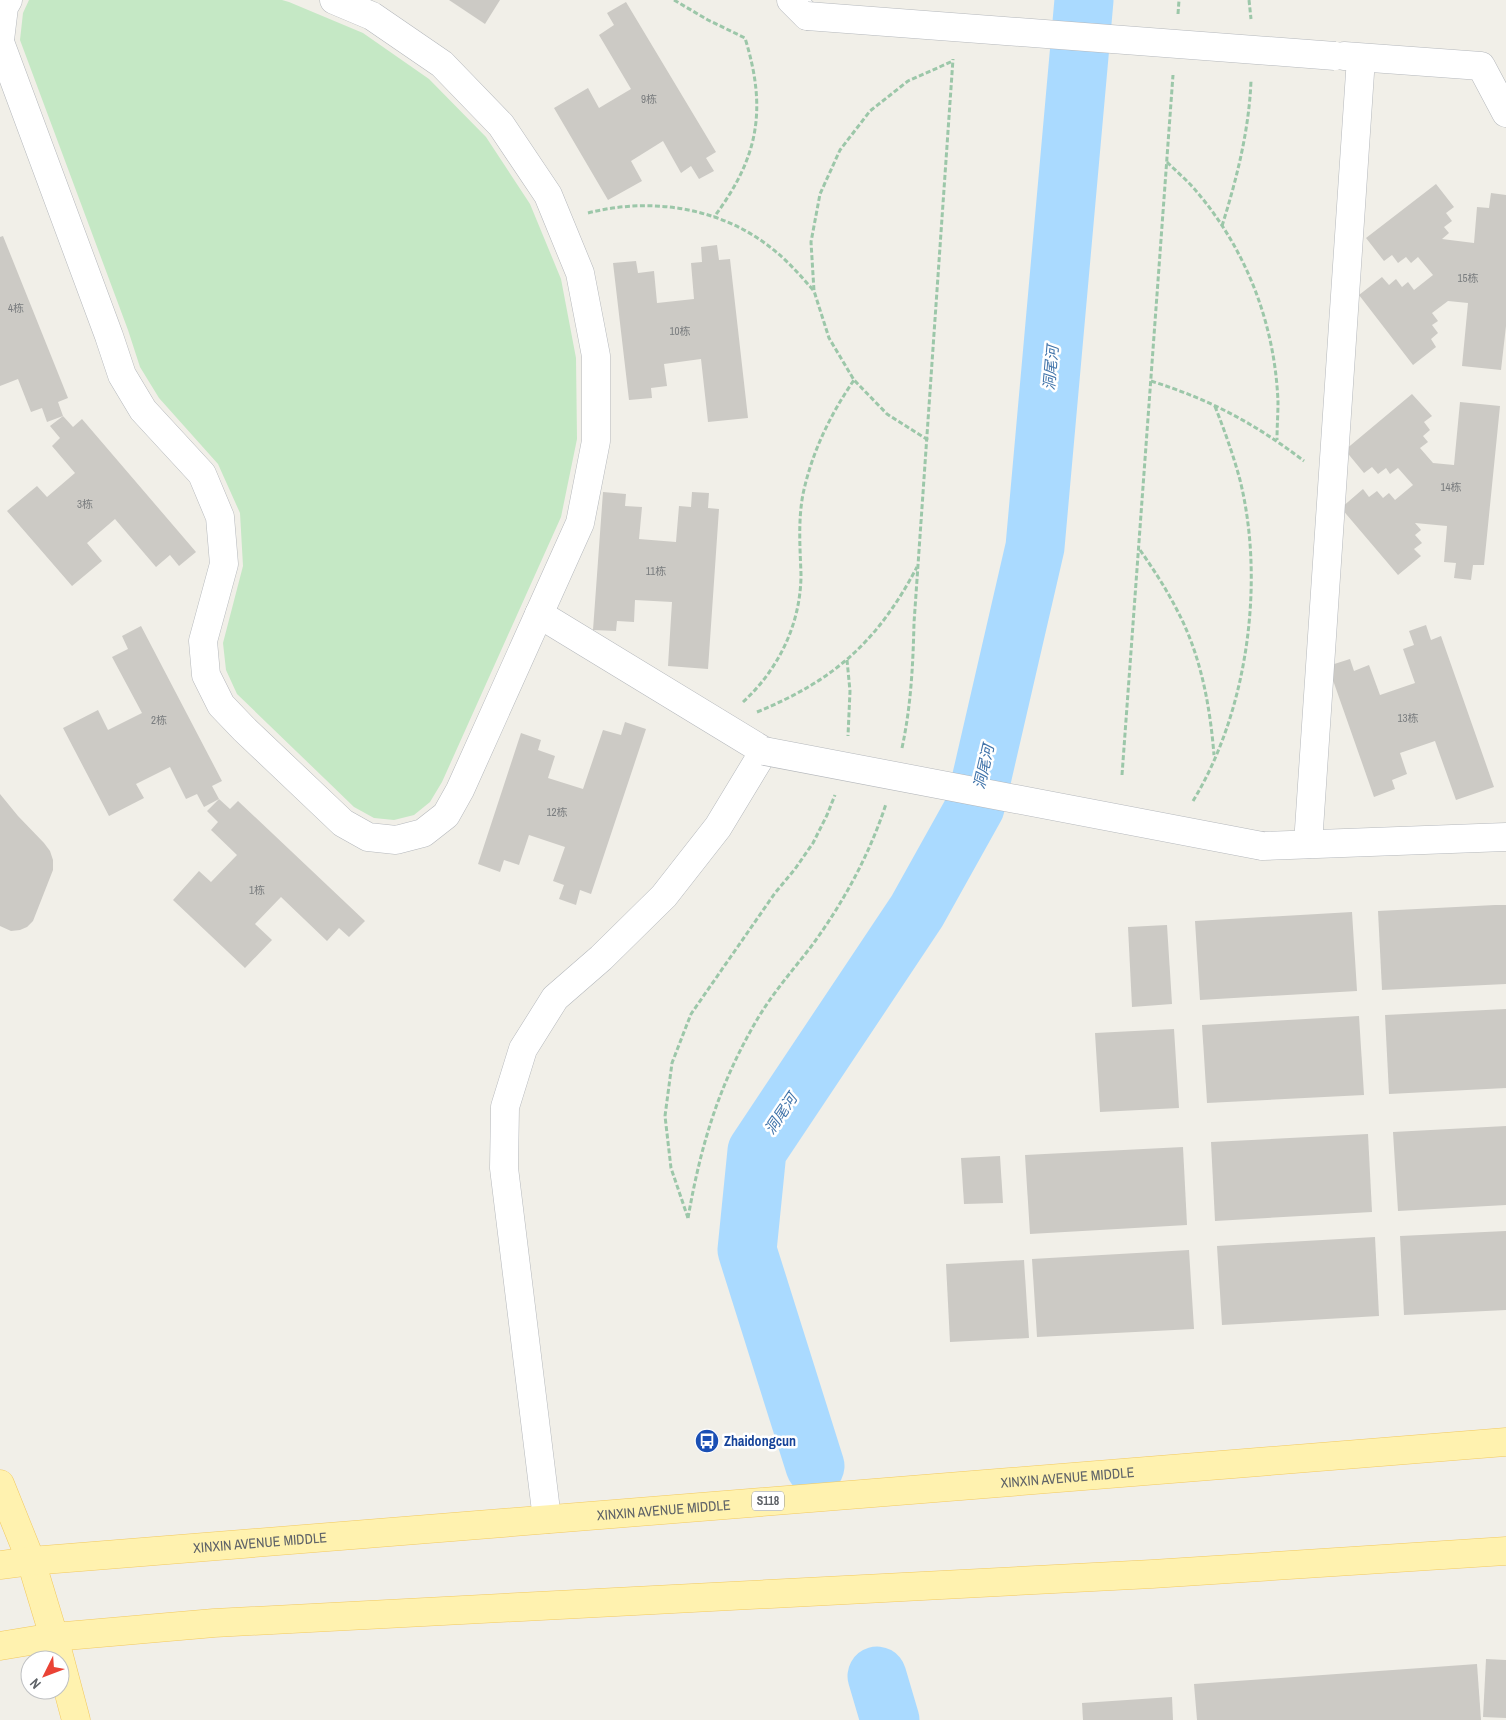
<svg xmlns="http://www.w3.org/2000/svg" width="1506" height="1720" font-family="'Archivo Narrow','Noto Sans SC',sans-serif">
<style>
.green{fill:#c5e8c5}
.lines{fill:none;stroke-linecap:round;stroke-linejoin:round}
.river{stroke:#aadaff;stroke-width:59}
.building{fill:#cccac5}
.minor-casing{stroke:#b5b8bc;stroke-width:29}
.major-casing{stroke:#f2c960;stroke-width:29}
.path{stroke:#9cc7a9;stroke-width:3;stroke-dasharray:5 2.5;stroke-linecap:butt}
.minor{stroke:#fff;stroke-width:28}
.major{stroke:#fff2af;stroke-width:28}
.minor-bridge-casing{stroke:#b5b8bc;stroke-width:29;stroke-linecap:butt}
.minor-bridge{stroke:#fff;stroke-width:28}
.labels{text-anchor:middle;stroke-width:5;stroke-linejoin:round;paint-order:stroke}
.number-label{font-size:11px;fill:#7a7d7f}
.shield{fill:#fff;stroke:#8f9295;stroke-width:1}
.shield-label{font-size:12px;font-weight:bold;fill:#5f6368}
.transit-label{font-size:14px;font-weight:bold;fill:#164399;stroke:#fff;text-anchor:start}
.street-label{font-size:14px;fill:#5f6368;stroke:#fff}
.water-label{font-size:15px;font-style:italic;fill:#4174aa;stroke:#fff}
</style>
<rect width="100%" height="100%" fill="#f1efe8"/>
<polygon class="green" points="29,0 282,0 289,2 363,33 429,79 486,137 530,204 561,279 576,358 577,439 561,517 442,782 430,802 414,815 394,820 374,818 354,807 237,694 226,670 223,643 243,566 240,513 218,464 159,398 140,367 128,330 20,40 23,13"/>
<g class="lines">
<g class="river">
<polyline points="815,1466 747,1250 757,1151 917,911 975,807 1035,547 1084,0"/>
<polyline points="877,1676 890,1720"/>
</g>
</g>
<g class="building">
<polygon points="449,0 500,0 485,24"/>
<polygon points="626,2 716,152 706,158 714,171 699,179 691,166 681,173 663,141 631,161 642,181 608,200 554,108 588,88 599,108 631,89 599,35 614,25 607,13"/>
<polygon points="1436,184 1454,207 1446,213 1452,221 1444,227 1449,233 1442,239 1474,243 1477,207 1489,208 1491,193 1506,195 1506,326 1501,370 1462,366 1468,303 1448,301 1432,313 1438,321 1432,325 1438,333 1431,339 1436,347 1413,365 1359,295 1382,277 1389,285 1396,279 1402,287 1408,282 1414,290 1433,275 1418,257 1411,263 1406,257 1398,263 1392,255 1384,261 1366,238"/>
<polygon points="3,236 68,398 58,402 63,416 47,422 42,408 31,412 18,379 0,386 0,237"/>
<polygon points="717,245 719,260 730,259 748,418 708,422 701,359 664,364 667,386 651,388 652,398 629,400 613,263 636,261 638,273 654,271 657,303 694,299 691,263 702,262 701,247"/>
<polygon points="1412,394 1432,416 1424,422 1430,430 1423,436 1428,442 1420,448 1433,463 1454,465 1460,402 1500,406 1484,565 1473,565 1471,580 1454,578 1456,563 1444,562 1447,526 1415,523 1421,530 1415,535 1422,543 1414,549 1421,556 1398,575 1341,508 1363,489 1369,497 1377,491 1383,498 1389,493 1395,500 1413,485 1398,468 1390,474 1386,468 1378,474 1372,467 1364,473 1345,450"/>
<polygon points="63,416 73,427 82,419 196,552 179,566 170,555 156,567 115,519 87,543 102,561 72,586 7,511 37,486 47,497 75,473 52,446 60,438 50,426"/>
<polygon points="603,492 626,494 625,506 642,507 639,539 676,542 679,506 691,507 692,492 709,493 708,508 719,509 708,669 668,666 672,602 635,600 634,622 617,621 616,631 593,630"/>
<polygon points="1426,625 1431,640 1441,636 1494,787 1456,800 1435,741 1400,753 1407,774 1392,780 1395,789 1374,797 1328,666 1350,659 1354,671 1369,665 1380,695 1415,683 1403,649 1414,645 1409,631"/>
<polygon points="141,626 222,781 212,786 219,799 204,807 197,794 186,799 170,767 136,784 144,798 109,816 63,728 98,710 108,730 142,713 112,657 128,649 122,636"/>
<polygon points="625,722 646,729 591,894 580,890 576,905 559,899 564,885 553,881 565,847 529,835 519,865 504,860 500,872 478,864 521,733 541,740 538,750 555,756 548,778 583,789 603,730 621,735"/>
<polygon points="0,794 18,816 44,843 50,851 53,860 53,870 33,921 27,927 20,930 11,931 0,926"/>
<polygon points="219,799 230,809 238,801 365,921 349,937 339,928 327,941 281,897 255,924 272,940 245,968 173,900 199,871 211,882 237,855 211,830 218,822 207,811"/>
<polygon points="1495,905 1506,905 1506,984 1382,990 1378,911"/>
<polygon points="1352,912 1357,991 1200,1000 1195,921"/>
<polygon points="1167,925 1172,1004 1132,1007 1128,927"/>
<polygon points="1506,1009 1506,1088 1389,1094 1385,1015"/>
<polygon points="1359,1016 1364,1095 1207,1103 1202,1025"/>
<polygon points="1174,1029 1179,1108 1100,1112 1095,1033"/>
<polygon points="1506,1126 1506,1205 1398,1211 1393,1132"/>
<polygon points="1368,1134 1372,1212 1215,1221 1211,1142"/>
<polygon points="1183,1147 1187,1225 1030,1234 1025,1155"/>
<polygon points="1000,1156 1003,1203 964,1204 961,1158"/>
<polygon points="1506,1231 1506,1310 1404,1315 1400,1236"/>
<polygon points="1375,1237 1379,1316 1222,1325 1217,1246"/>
<polygon points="1189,1250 1194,1329 1037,1337 1032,1259"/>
<polygon points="1024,1260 1029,1338 950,1342 946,1264"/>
<polygon points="1486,1659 1506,1660 1506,1718 1483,1717"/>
<polygon points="1477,1664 1481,1720 1197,1720 1194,1684"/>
<polygon points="1172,1697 1173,1720 1083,1720 1082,1703"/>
</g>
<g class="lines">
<g class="minor-casing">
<g id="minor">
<polyline points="791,0 807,16"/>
<polyline points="0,40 4,7 8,0"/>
<polyline points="0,42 109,336 122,375 143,410 202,474 220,517 224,564 203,641 206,675 221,705 244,729 343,823 368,837 396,840 423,833 446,815 460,790 580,523 596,441 596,356 580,273 548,195 501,125 442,64 372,16 334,0"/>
<polyline points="1344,56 1481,66 1506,113"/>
<polyline points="539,614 764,751 718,827 664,896 601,958 555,998 523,1049 505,1107 504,1168 547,1519"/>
<polyline points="1308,844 1361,58"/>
<polyline points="1262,846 1506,837"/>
</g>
</g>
<g class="major-casing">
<g id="major">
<polyline points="0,1484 31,1561 54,1637 76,1720"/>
<path id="s1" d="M 0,1565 L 31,1561 L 1506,1442"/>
<polyline points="0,1646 54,1637 214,1623 1152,1574 1506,1551"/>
</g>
</g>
<g class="path">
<path d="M 674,0 L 708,20 L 745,38 C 767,109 759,157 714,217"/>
<polyline points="1249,0 1251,19"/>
<polyline points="1178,14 1179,0"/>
<path d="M 1167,162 C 1177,172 1188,181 1197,192 C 1247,251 1275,325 1278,402 C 1278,414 1277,427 1277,440"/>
<path d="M 588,213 C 650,197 719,207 770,247 C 787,260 800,275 814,291"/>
<path d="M 1222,226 C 1237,178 1249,130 1251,81"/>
<path d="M 1151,381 C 1211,400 1254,423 1304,461"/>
<polyline points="928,440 887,414 854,380 829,338 814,291 811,242 820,194 840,150 870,111 908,81 953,61"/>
<path d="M 1140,550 C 1154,570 1167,590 1178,612 C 1201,656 1210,706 1214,755"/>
<polyline points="847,660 850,691 848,736"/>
<path d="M 743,702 C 779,669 801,623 801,574 C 800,547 798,521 803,494 C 812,452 830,415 854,380"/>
<path d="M 757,712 C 835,680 878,641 917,567"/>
<path d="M 902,748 C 911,706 913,665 914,623 L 953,59"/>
<polyline points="1122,775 1173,75"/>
<path d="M 1193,801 C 1248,711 1265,581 1240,480 C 1233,454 1224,429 1214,404"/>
<path d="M 688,1218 C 701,1144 719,1084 758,1018 C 773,993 792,971 810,948 C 842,905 869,856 886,804"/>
<polyline points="688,1218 671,1168 665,1116 672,1063 691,1014 775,893 795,869 813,843 827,815 835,795"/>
</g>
<use href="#minor" class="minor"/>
<use href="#major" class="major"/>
<g class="minor-bridge-casing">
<g id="minor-bridge">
<polyline points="807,16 1335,56"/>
<polyline points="764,751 1262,846"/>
</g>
</g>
<use href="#minor-bridge" class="minor-bridge"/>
</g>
<defs>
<g id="bus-disc" transform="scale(1.25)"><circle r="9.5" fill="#1a4fb4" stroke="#fff"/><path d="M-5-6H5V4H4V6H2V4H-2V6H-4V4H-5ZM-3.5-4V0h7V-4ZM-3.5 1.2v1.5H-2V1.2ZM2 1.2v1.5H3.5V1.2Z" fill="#fff"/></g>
</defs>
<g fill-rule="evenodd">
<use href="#bus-disc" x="707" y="1441"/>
</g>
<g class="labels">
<g class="number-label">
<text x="649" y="103">9栋</text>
<text x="1468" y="282">15栋</text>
<text x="16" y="312">4栋</text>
<text x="680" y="335">10栋</text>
<text x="1451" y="491">14栋</text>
<text x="85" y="508">3栋</text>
<text x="656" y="575">11栋</text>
<text x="1408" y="722">13栋</text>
<text x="159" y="724">2栋</text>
<text x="557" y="816">12栋</text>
<text x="257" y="894">1栋</text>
</g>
<rect class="shield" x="752" y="1491.5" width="32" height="19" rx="4"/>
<g class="shield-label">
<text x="768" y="1505">S118</text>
</g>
<g class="transit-label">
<text x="724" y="1446">Zhaidongcun</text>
</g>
<g class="street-label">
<text dy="5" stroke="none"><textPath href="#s1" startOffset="1071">XINXIN AVENUE MIDDLE</textPath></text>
<text dy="5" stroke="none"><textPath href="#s1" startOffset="666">XINXIN AVENUE MIDDLE</textPath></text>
<text dy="5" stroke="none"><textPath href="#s1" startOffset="261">XINXIN AVENUE MIDDLE</textPath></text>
</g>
<g class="water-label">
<text transform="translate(1051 368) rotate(-85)" y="5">洞尾河</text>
<text transform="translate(984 767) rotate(-77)" y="5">洞尾河</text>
<text transform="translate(781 1114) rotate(-56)" y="5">洞尾河</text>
</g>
</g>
<g transform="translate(45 1675) rotate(228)"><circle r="24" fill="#ffffff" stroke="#bfc1c3"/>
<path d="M0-4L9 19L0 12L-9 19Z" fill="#ea4335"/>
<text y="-8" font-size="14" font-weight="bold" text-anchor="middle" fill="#5f6368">N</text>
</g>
</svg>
